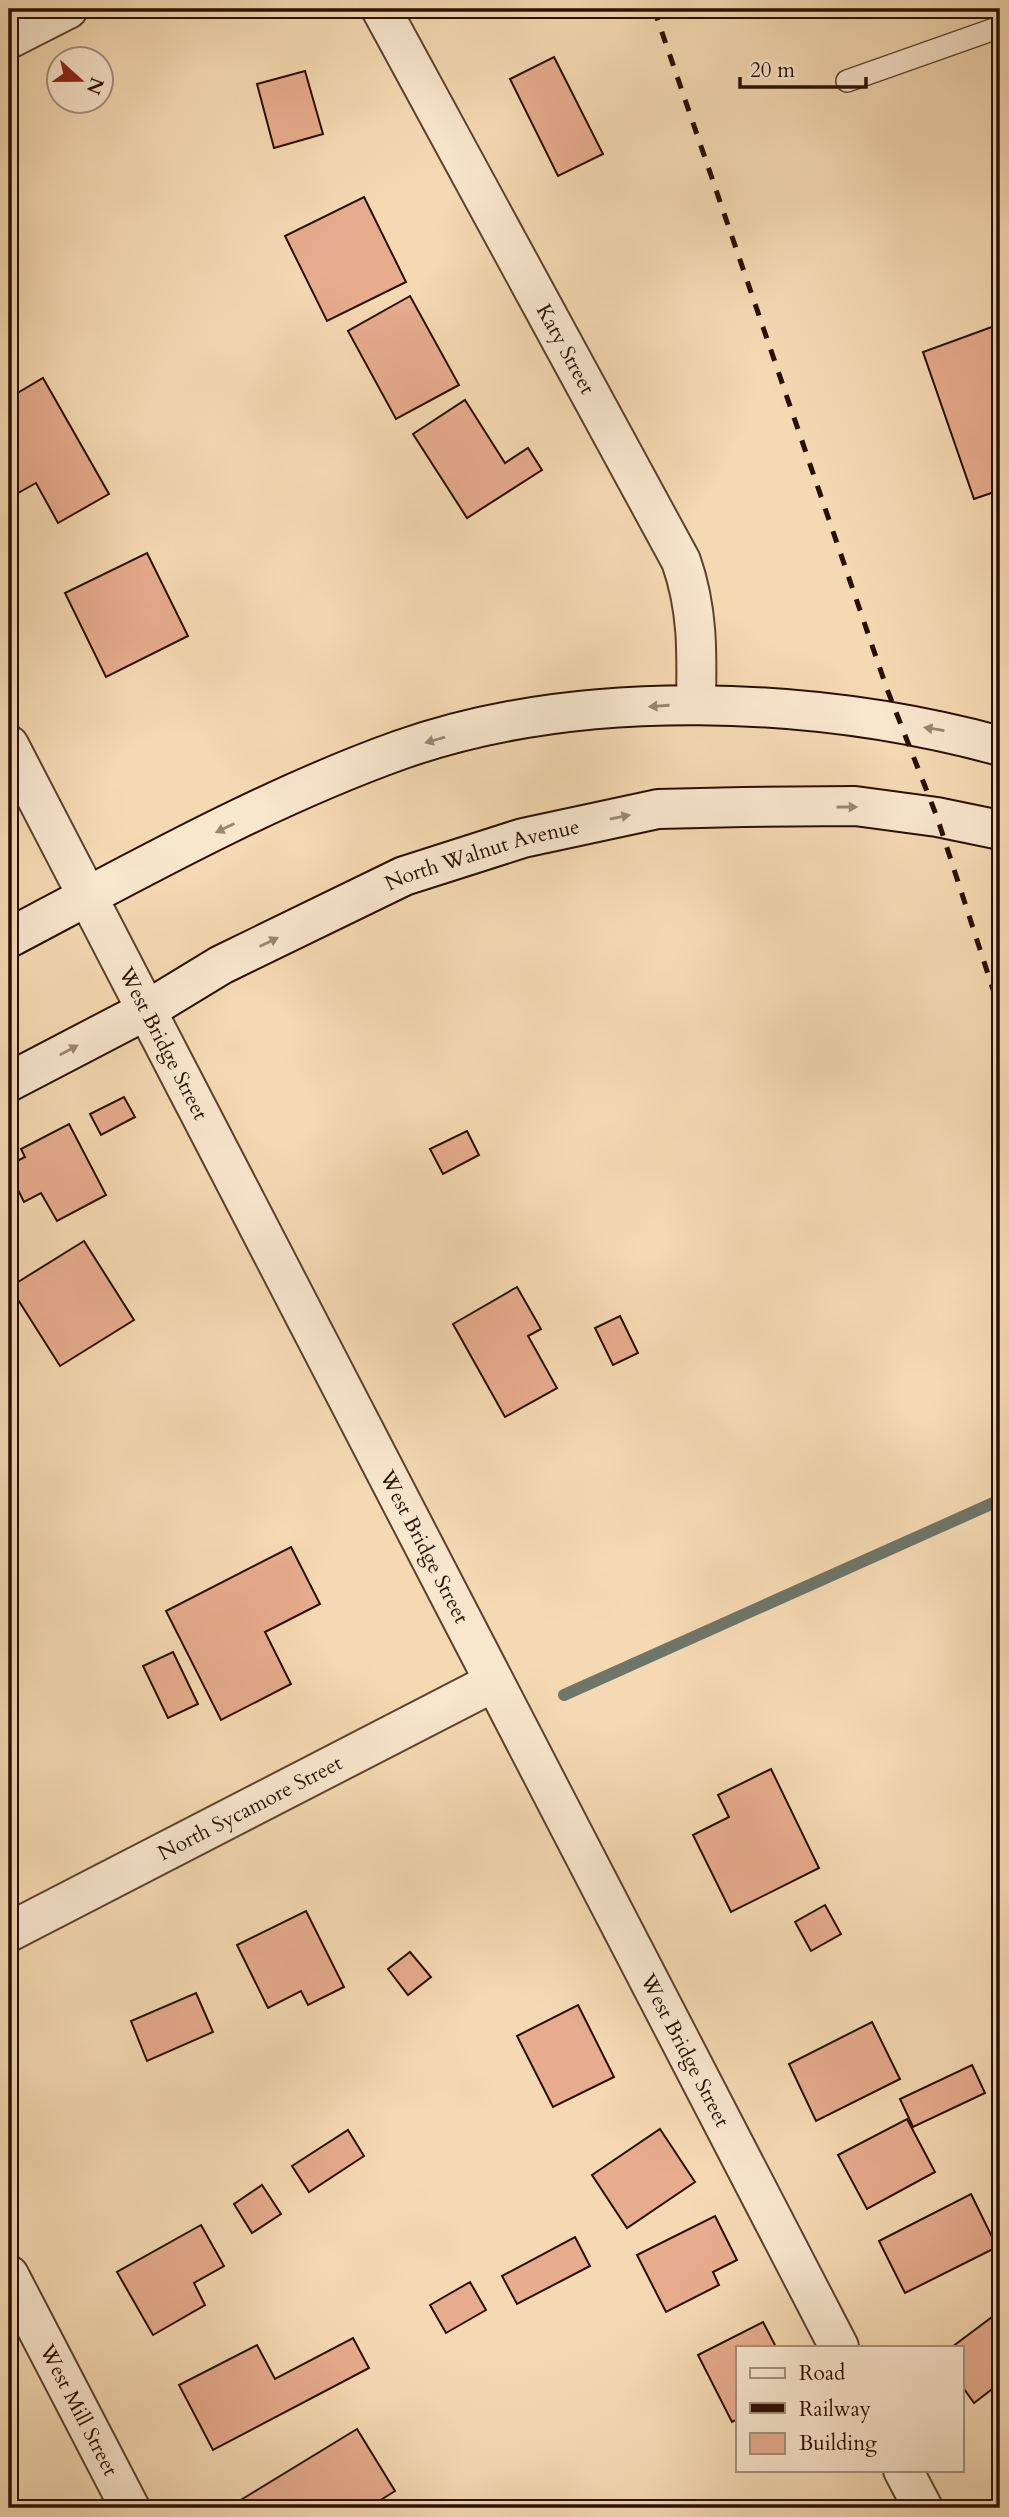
<svg xmlns="http://www.w3.org/2000/svg" width="1009" height="2517" font-family="Cardo,serif">
<style>
.lines{fill:none;stroke-linecap:round;stroke-linejoin:round}
.stream{stroke:#6e7669;stroke-width:12}
.building{fill:#e7ac8e;stroke:#290f00;stroke-width:2}
.lane-casing{stroke:#5c422c;stroke-width:24}
.street-casing{stroke:#5c422c;stroke-width:42}
.secondary-casing{stroke:#290f00;stroke-width:42}
.lane{stroke:#f8e6cd;stroke-width:21}
.street{stroke:#f8e6cd;stroke-width:38}
.secondary{stroke:#f8e6cd;stroke-width:38}
.rail{stroke:#290f00;stroke-width:5;stroke-dasharray:12 12;stroke-linecap:butt}
.oneway{fill:#9b8571}
.labels{text-anchor:middle;stroke-width:7;stroke-linejoin:round;paint-order:stroke}
.street-label{font-size:21px;fill:#290f00;stroke:#f8e6cd}
</style>
<rect width="100%" height="100%" fill="#f5d9b2"/>
<filter id="stains"><feTurbulence type="fractalNoise" baseFrequency=".00286" numOctaves="4"/><feColorMatrix values="0 0 0 0 .2 0 0 0 0 .09 0 0 0 0 .02 0 0 0 .5 -.17"/></filter>
<radialGradient id="worn" r=".72"><stop offset=".6" stop-color="#630" stop-opacity="0"/><stop offset="1" stop-color="#630" stop-opacity=".3"/></radialGradient>
<g class="lines">
<polyline class="stream" points="564,1695 1000,1500"/>
</g>
<g class="building">
<polygon points="554,57 603,154 558,176 510,79"/>
<polygon points="305,71 323,134 274,148 257,84"/>
<polygon points="364,197 406,282 327,321 285,236"/>
<polygon points="410,296 459,385 396,419 348,331"/>
<polygon points="1000,324 1000,490 974,499 923,352"/>
<polygon points="43,378 109,494 58,523 36,483 9,498 9,398"/>
<polygon points="465,400 505,463 528,448 542,470 467,518 413,434"/>
<polygon points="147,553 188,636 106,677 65,593"/>
<polygon points="124,1097 135,1117 101,1135 90,1114"/>
<polygon points="69,1124 106,1195 57,1221 41,1193 24,1202 9,1172 9,1165 25,1157 21,1149"/>
<polygon points="467,1131 479,1155 443,1174 430,1149"/>
<polygon points="84,1241 134,1320 60,1366 10,1287"/>
<polygon points="517,1287 541,1329 528,1336 557,1388 505,1417 453,1324"/>
<polygon points="620,1316 638,1353 613,1365 595,1328"/>
<polygon points="291,1547 320,1604 265,1632 291,1684 221,1720 166,1611"/>
<polygon points="173,1652 198,1704 168,1718 143,1666"/>
<polygon points="771,1769 819,1868 731,1912 693,1835 729,1817 718,1795"/>
<polygon points="825,1905 841,1934 811,1951 795,1922"/>
<polygon points="306,1911 344,1987 308,2005 301,1991 268,2008 237,1945"/>
<polygon points="410,1952 431,1977 408,1995 388,1969"/>
<polygon points="196,1993 213,2032 147,2061 131,2021"/>
<polygon points="578,2005 614,2077 553,2107 517,2036"/>
<polygon points="872,2022 900,2079 816,2121 789,2064"/>
<polygon points="972,2065 985,2093 913,2127 900,2099"/>
<polygon points="907,2119 935,2172 867,2209 838,2155"/>
<polygon points="660,2129 695,2182 627,2228 592,2175"/>
<polygon points="348,2130 364,2156 309,2192 292,2166"/>
<polygon points="262,2185 281,2214 252,2233 234,2204"/>
<polygon points="971,2194 997,2247 905,2293 879,2241"/>
<polygon points="715,2216 737,2260 713,2272 719,2285 666,2312 637,2255"/>
<polygon points="201,2225 224,2266 194,2283 205,2305 153,2335 117,2272"/>
<polygon points="575,2237 590,2266 517,2304 502,2276"/>
<polygon points="470,2282 486,2310 446,2333 430,2305"/>
<polygon points="1000,2311 1000,2383 974,2403 962,2386 962,2347 952,2347"/>
<polygon points="763,2322 776,2347 738,2347 738,2419 732,2422 698,2355"/>
<polygon points="353,2338 369,2368 213,2450 179,2385 257,2345 275,2379"/>
<polygon points="357,2429 395,2491 368,2508 243,2508 239,2501"/>
<polygon points="9,2488 17,2508 9,2508"/>
</g>
<g class="lines">
<g class="lane-casing">
<polyline id="lane" points="847,81 1000,27"/>
</g>
<g class="street-casing">
<g id="street">
<path id="s1" d="M 381,9 L 681,561 C 698,609 697,653 696,703"/>
<polyline points="9,39 68,9"/>
<path id="s2" d="M 9,745 L 839,2347"/>
<path id="s3" d="M 9,1932 L 492,1683"/>
<path id="s4" d="M 9,2275 L 130,2508"/>
<polyline points="903,2470 923,2508"/>
</g>
</g>
<g class="secondary-casing">
<g id="secondary">
<path d="M 9,938 C 132,873 268,797 400,750 C 582,686 816,696 1000,746"/>
<path id="s5" d="M 9,1082 L 147,1010 L 221,965 L 404,876 L 523,838 L 658,809 L 743,807 L 855,806 L 937,817 L 1000,830"/>
</g>
</g>
<use href="#lane" class="lane"/>
<use href="#street" class="street"/>
<use href="#secondary" class="secondary"/>
<polyline class="rail" points="654,9 887,689 937,817 1000,1011"/>
</g>
<defs><path id="oneway-solid" d="M-6-.8H1V-3.2L6.5 0L1 3.2V.8H-6Z" transform="scale(1.75)"/></defs>
<g class="oneway">
<use href="#oneway-solid" transform="translate(659 706) rotate(176)"/>
<use href="#oneway-solid" transform="translate(934 729) rotate(-171)"/>
<use href="#oneway-solid" transform="translate(435 740) rotate(164)"/>
<use href="#oneway-solid" transform="translate(847 807)"/>
<use href="#oneway-solid" transform="translate(620 817) rotate(-12)"/>
<use href="#oneway-solid" transform="translate(225 828) rotate(154)"/>
<use href="#oneway-solid" transform="translate(269 942) rotate(-26)"/>
<use href="#oneway-solid" transform="translate(69 1050) rotate(-28)"/>
</g>
<g class="labels">
<g class="street-label">
<text dy="7" stroke="none"><textPath href="#s1" startOffset="387">Katy Street</textPath></text>
<text dy="7" stroke="none"><textPath href="#s5" startOffset="527">North Walnut Avenue</textPath></text>
<text dy="7" stroke="none"><textPath href="#s2" startOffset="336">West Bridge Street</textPath></text>
<text dy="7" stroke="none"><textPath href="#s2" startOffset="903">West Bridge Street</textPath></text>
<text dy="7" stroke="none"><textPath href="#s3" startOffset="271">North Sycamore Street</textPath></text>
<text dy="7" stroke="none"><textPath href="#s2" startOffset="1470">West Bridge Street</textPath></text>
<text dy="7" stroke="none"><textPath href="#s4" startOffset="152">West Mill Street</textPath></text>
</g>
</g>
<rect width="1009" height="2517" fill="none" stroke="#f5d9b2" stroke-width="35"/>
<rect x="10" y="10" width="988" height="2496" fill="none" stroke="#290f00" stroke-width="3.5"/>
<rect x="18" y="18" width="974" height="2482" fill="none" stroke="#290f00" stroke-width="2"/>
<rect x="736" y="2346" width="228" height="126" fill="#f8e6cd" stroke="#a5907b" stroke-width="2"/>
<rect x="750" y="2368" width="35" height="10" fill="#f8e6cd" stroke="#a5907b" stroke-width="2"/>
<text x="799" y="2380" font-size="21" fill="#290f00">Road</text>
<rect x="750" y="2403" width="35" height="10" fill="#290f00" stroke="#a5907b" stroke-width="2"/>
<text x="799" y="2416" font-size="21" fill="#290f00">Railway</text>
<rect x="750" y="2433" width="35" height="21" fill="#e7ac8e" stroke="#a5907b" stroke-width="2"/>
<text x="799" y="2450" font-size="21" fill="#290f00">Building</text>
<g transform="translate(80 80) rotate(111)"><circle r="33" fill="#f8e6cd" stroke="#a5907b" stroke-width="2"/>
<path d="M0-5L12 26L0 18L-12 26Z" fill="#8f2418"/>
<text y="-10" font-size="19" font-weight="bold" text-anchor="middle" fill="#290f00">N</text>
</g>
<path d="M740 77v10h126v-10" fill="none" stroke="#290f00" stroke-width="3.5"/>
<text x="750" y="77" font-size="21" fill="#290f00" stroke="#f8e6cd" stroke-width="5" paint-order="stroke">20 m</text>
<rect width="100%" height="100%" filter="url(#stains)"/>
<rect width="100%" height="100%" fill="url(#worn)"/>
</svg>
